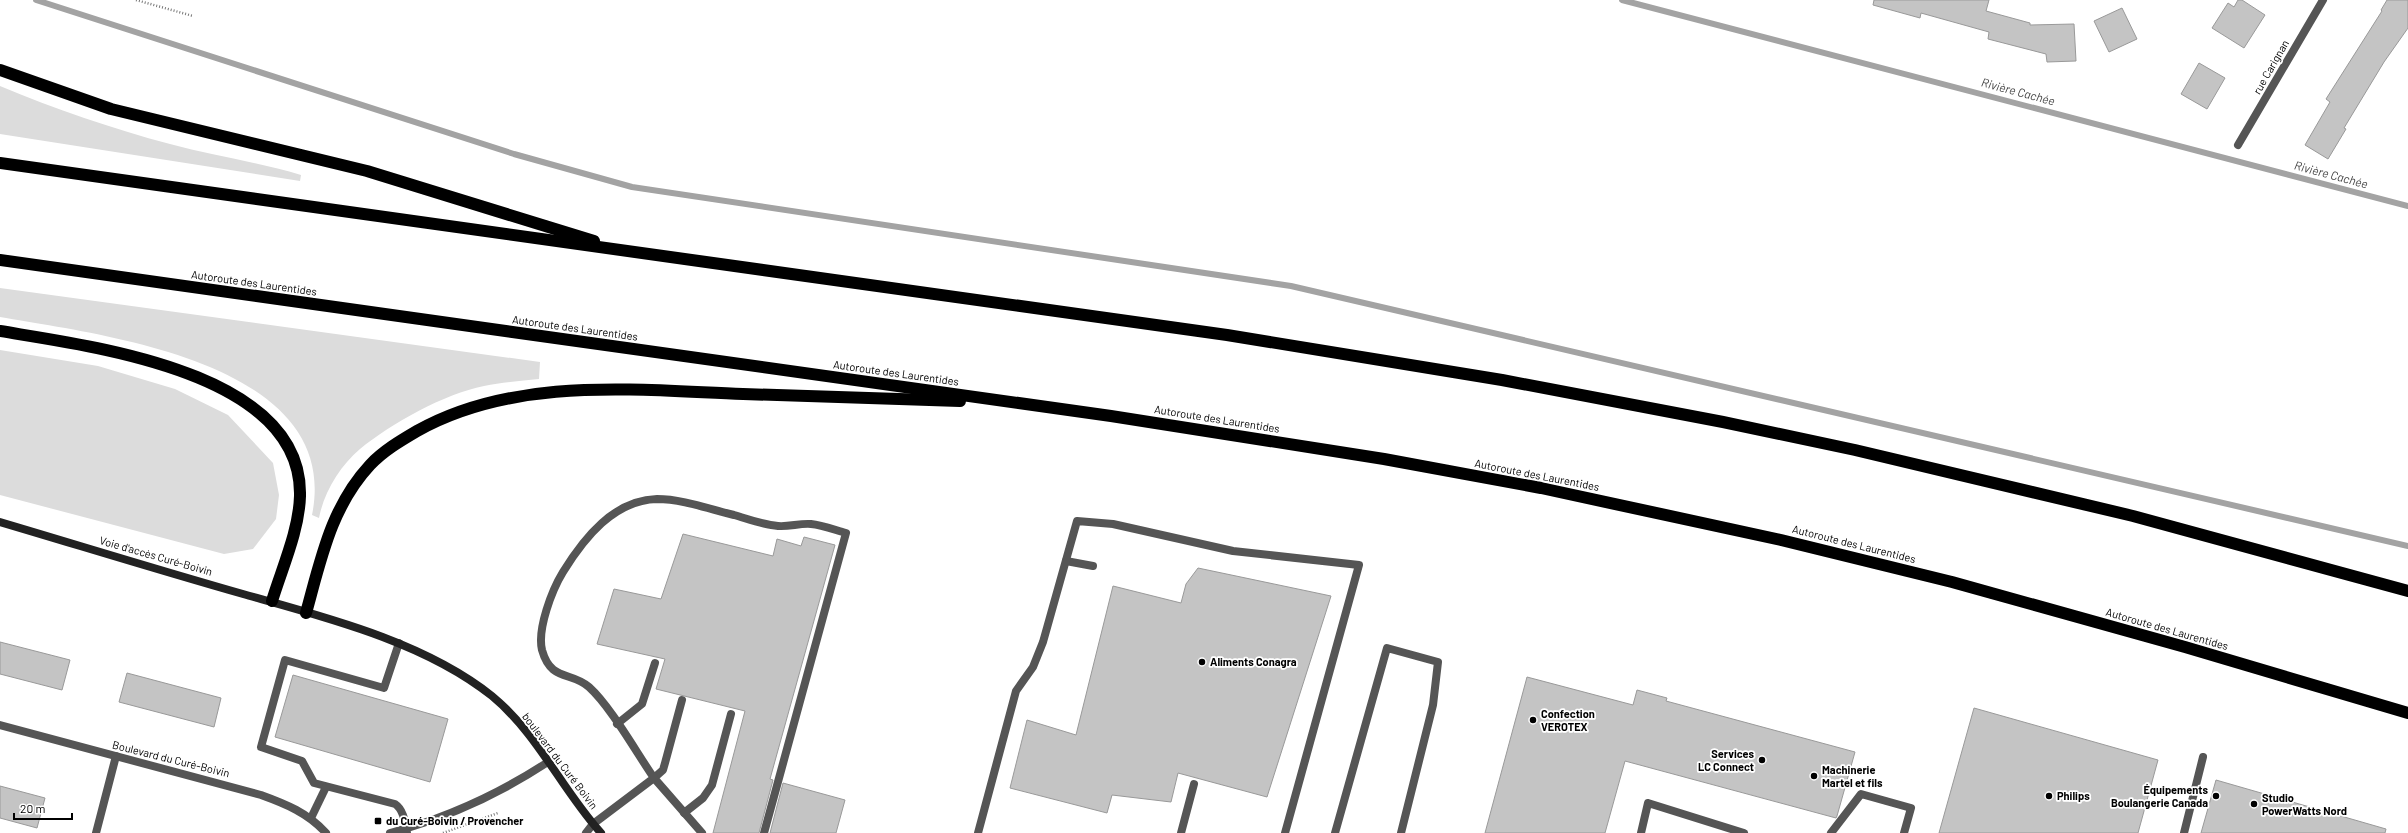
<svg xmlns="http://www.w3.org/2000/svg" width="2408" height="833" font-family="Barlow,sans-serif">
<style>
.green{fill:#dcdcdc}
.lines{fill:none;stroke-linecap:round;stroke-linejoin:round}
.stream{stroke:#a3a3a3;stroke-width:6}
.building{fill:#c4c4c4;stroke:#999}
.path{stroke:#777;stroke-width:2.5;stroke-dasharray:1 2;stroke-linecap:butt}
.lane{stroke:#555;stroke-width:8}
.street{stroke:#555;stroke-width:8}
.secondary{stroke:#222;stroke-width:8}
.highway{stroke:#000;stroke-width:12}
.poi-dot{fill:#000;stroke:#fff;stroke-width:1.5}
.labels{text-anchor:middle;stroke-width:3.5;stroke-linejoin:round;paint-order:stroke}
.street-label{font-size:11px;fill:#000;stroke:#fff}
.poi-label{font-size:11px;font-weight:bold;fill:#000;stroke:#fff;text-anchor:start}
.water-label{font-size:12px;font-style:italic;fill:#444;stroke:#fff}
</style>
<rect width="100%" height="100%" fill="#fff"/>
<g class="green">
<path d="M 0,86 C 55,109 113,129 170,144 C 214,156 258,162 301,175 L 300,181 L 0,134 Z"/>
<path d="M 0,288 L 540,362 L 539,379 C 521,381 502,382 484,386 C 444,394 392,423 360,449 C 340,466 324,492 319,518 L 312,515 C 343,362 102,335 0,317 Z"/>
<polygon points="0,350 98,366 175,389 228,415 273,463 279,495 276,519 253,549 224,554 0,495"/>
</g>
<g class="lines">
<g class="stream">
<polyline points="36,0 514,154 632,187 1291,286 2408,546"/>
<polyline points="1622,0 2408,206"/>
</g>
</g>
<g class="building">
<polygon points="1874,0 1989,0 1986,11 2030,23 2030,25 2074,24 2076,61 2047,62 2046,54 1988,39 1989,32 1921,13 1920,18 1873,5"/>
<polygon points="2238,0 2242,0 2265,15 2244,48 2212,28 2228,3 2234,7"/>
<polygon points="2387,0 2408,0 2408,28 2384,62 2344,128 2346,129 2328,159 2305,145 2330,102 2326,99 2382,11 2381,10"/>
<polygon points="2122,8 2137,39 2109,52 2094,21"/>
<polygon points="2199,63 2225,78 2207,109 2181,94"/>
<polygon points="683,534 773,556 777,539 801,546 804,537 835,545 770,779 773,780 759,833 713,833 745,711 656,689 665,659 597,644 614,589 661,599"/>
<polygon points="1198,568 1331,596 1267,797 1178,773 1171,802 1112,795 1107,813 1010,788 1027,720 1076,735 1113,586 1181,603 1186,584"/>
<polygon points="0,642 70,660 62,690 0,674"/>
<polygon points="127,673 221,698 214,727 119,702"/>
<polygon points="293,675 448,719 430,782 275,737"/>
<polygon points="1527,677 1633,705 1637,690 1667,698 1666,701 1855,752 1837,816 1836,818 1625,761 1605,833 1485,833"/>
<polygon points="1974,708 2158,760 2138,833 1939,833"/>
<polygon points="2216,780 2386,829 2385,833 2201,833"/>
<polygon points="783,783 845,800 836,833 770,833"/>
<polygon points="0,786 45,798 37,828 0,818"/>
</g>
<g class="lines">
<g class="path">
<polyline points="136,0 193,16"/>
<polyline points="443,833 498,813"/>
</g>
<g class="lane">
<polyline points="1066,561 1093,566"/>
<path d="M 399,643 L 384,688 L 285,660 L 261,747 L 302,761 L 314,783 L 395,804 C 404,810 405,823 407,833"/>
<polyline points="682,700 665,763 663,770 654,778 702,833"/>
<polyline points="617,724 642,704 655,663"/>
<polyline points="684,813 703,798 712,785 731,714"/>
<polyline points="311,818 326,787"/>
<path d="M 586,833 L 593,824 L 654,778 C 636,752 611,707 589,687 C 571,671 551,682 542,650 C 537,629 552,590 563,572 C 584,538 614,500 657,499 C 682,499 709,509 734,515 C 748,519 763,525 778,526 C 789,527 800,523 811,524 C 822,525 835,530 846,533 L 764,833"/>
<polyline points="978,833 1016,691 1033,667 1043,642 1077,521 1113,524 1233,551 1359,565 1285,833"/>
<polyline points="1181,833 1194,784"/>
<polyline points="1335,833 1387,648 1438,662 1433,705 1401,833"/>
<polyline points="1641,833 1648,803 1744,833"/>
<polyline points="1831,833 1861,794 1911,808 1904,833"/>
<polyline points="2184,833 2203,757"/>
</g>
<g class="street">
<polyline points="2238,145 2323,0"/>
<path d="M 0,725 L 261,795 C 286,804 308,813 326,833"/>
<polyline points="96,833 116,756"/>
<path d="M 390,833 C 447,818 499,794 548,762"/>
</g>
<path class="secondary" d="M 0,522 C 81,546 162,571 243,594 C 325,617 425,642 492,696 C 538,734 562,790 601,833"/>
<g class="highway">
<polyline points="0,70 111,109 367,171 594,241"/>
<polyline points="0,163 1227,335 1502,380 1723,422 1855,450 2133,516 2408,591"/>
<polyline points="0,260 1111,416 1384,459 1541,488 1781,540 1952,582 2185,647 2408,713"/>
<path d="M 0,331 C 89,346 303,371 300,496 C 299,531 282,568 272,601"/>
<path d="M 306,613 C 321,559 331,507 370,465 C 383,451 400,441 417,431 C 515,376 635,390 743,394 C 815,396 887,399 960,401"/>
</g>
</g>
<g class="poi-dot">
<circle cx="1202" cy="662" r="4"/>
<circle cx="1533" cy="720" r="4"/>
<circle cx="1762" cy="760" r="4"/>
<circle cx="1814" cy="776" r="4"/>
<circle cx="2049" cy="796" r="4"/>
<circle cx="2216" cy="796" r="4"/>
<circle cx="2254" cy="804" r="4"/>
<rect x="374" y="817" width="8" height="8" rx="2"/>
</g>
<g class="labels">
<g class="street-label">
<text transform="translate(2271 67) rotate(-60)" y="4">rue Carignan</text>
<text transform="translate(254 283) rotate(8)" y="4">Autoroute des Laurentides</text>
<text transform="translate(575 328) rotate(8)" y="4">Autoroute des Laurentides</text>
<text transform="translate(896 373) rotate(8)" y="4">Autoroute des Laurentides</text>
<text transform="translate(1217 419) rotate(9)" y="4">Autoroute des Laurentides</text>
<text transform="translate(1537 475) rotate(11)" y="4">Autoroute des Laurentides</text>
<text transform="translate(1854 544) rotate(14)" y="4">Autoroute des Laurentides</text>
<text transform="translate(156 556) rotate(16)" y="4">Voie d'accès Curé-Boivin</text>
<text transform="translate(2167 629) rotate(16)" y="4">Autoroute des Laurentides</text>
<text transform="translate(171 759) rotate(14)" y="4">Boulevard du Curé-Boivin</text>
<text transform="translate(560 761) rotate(53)" y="4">boulevard du Curé Boivin</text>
</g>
<g class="poi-label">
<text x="1210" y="666">Aliments Conagra</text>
<text x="1541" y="718">Confection<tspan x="1541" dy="13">VEROTEX</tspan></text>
<text x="1754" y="758" text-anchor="end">Services<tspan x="1754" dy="13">LC Connect</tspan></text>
<text x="1822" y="774">Machinerie<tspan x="1822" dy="13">Martel et fils</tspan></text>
<text x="2208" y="794" text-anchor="end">Équipements<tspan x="2208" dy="13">Boulangerie Canada</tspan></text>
<text x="2057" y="800">Philips</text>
<text x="2262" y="802">Studio<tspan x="2262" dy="13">PowerWatts Nord</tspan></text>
<text x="386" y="825">du Curé-Boivin / Provencher</text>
</g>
<g class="water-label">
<text transform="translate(2018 92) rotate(15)" y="4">Rivière Cachée</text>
<text transform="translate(2331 175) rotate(15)" y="4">Rivière Cachée</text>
</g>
</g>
<path d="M14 813v6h58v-6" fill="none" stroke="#000000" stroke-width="2"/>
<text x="20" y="813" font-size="12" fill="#000000" stroke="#ffffff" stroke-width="3" paint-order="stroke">20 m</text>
</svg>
